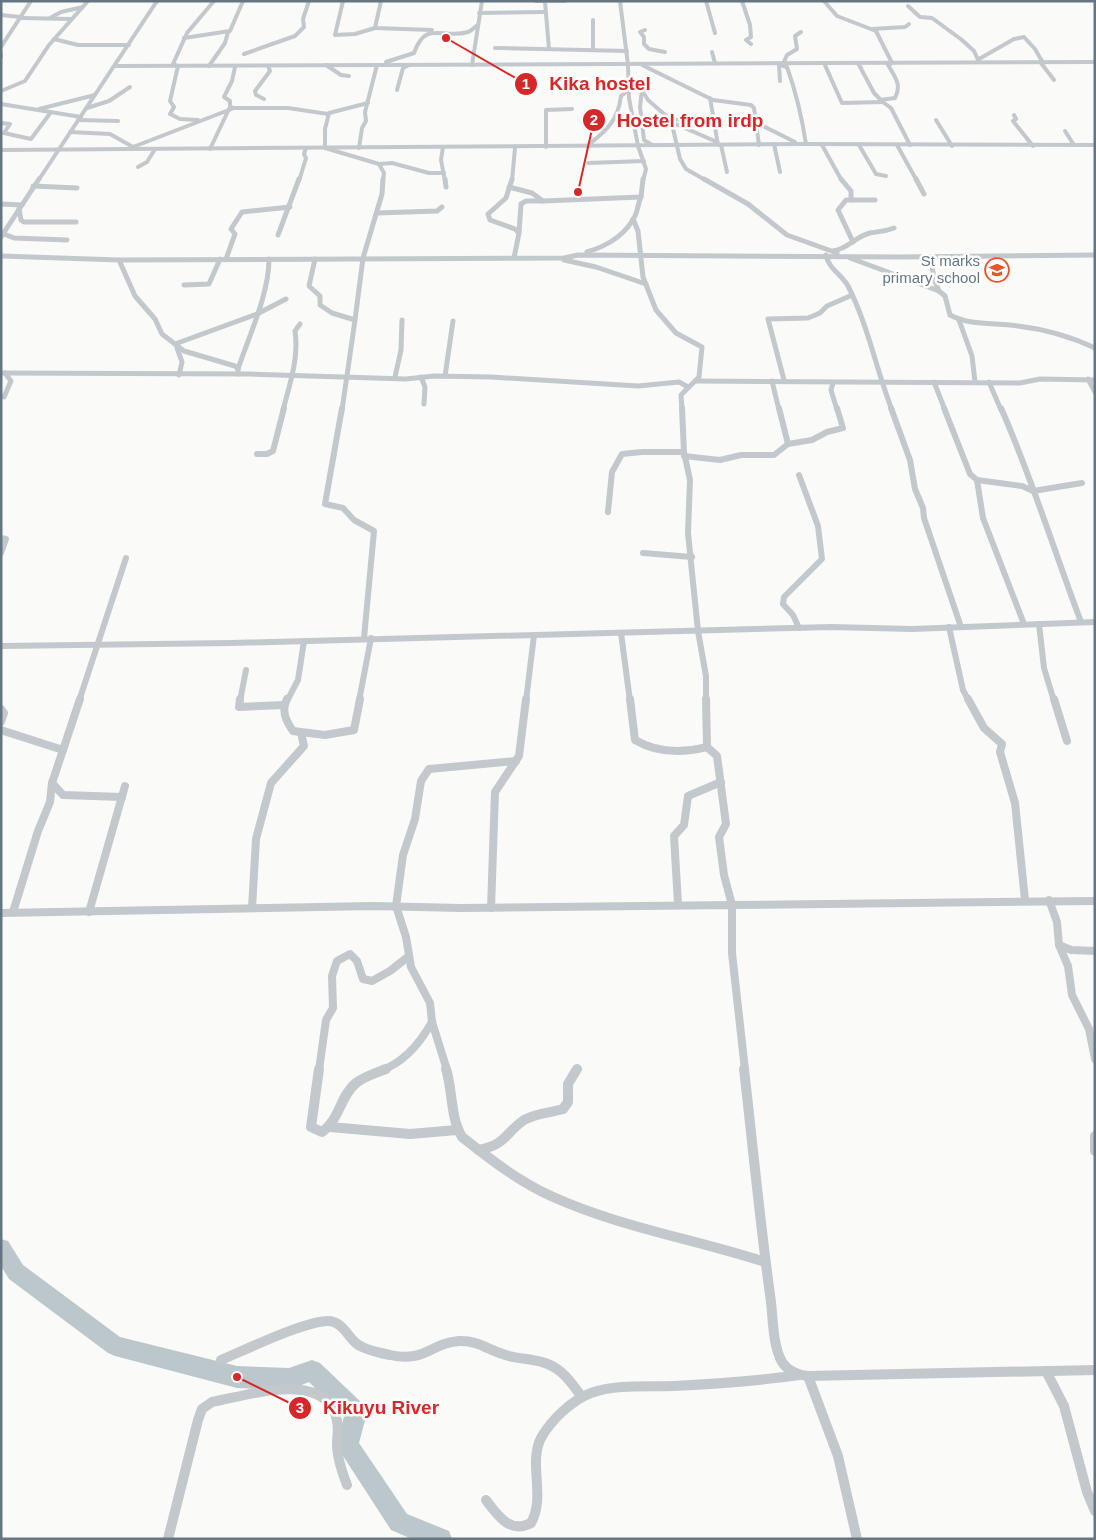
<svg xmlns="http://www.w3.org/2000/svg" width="1096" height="1540" font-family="Helvetica,sans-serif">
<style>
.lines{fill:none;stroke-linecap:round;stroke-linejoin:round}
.river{fill:#bbc7cb;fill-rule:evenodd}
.minor-far4{stroke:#c3c8cc;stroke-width:4}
.minor-far3{stroke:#c3c8cc;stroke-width:5}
.minor-far2{stroke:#c3c8cc;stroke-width:6}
.minor-far1{stroke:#c3c8cc;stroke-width:8}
.minor{stroke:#c3c8cc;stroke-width:10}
.labels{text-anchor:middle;stroke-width:5;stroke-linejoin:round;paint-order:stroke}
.far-poi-label{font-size:15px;fill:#657683;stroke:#fff;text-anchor:end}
.leader{fill:none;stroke:#d62828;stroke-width:2}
.callout-dot{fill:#d62828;stroke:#fff;stroke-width:2}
.mark-label{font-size:15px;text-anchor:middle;font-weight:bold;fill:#fff}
.callout-label{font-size:19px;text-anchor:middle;font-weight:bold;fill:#d62828;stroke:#fff;stroke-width:5;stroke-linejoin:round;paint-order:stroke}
</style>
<rect width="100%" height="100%" fill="#fafaf8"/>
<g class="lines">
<polygon class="river" points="1,1239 8,1241 23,1265 120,1337 237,1366 289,1368 312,1360 320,1363 364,1405 367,1413 359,1443 407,1514 449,1531 452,1539 412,1539 391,1530 336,1445 344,1417 309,1382 289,1390 237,1388 115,1356 108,1353 9,1279 1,1266"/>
<g class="minor-far4">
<polyline points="343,1 335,35 355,34 375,28"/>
<polyline points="381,1 375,28 432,30"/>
<polyline points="536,1 565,1"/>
<polyline points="620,1 628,65 629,98 638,146 646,169 643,181"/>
<polyline points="706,1 715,33"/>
<polyline points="742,1 750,25 751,37 746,40 751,44"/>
<path d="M 824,1 L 837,16 L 876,31 L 892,63 L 888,65 C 895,77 902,85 895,98 L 880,100 L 891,108 L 910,145"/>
<polyline points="545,2 549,49"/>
<polyline points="908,6 920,17 932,18 962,40 974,51 979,62"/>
<polyline points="479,13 545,12"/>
<polyline points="1,15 20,17"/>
<polyline points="22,18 71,19"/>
<polyline points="50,18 61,12 83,7"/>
<polyline points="593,20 593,50"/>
<polyline points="872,29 905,27 909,24"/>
<polyline points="645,30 640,32 644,37 644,44 649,49 665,52"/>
<polyline points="184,38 230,31 243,1"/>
<polyline points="54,39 78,45 129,45"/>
<polyline points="1,47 31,1"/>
<polyline points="495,48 627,51"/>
<polyline points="712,52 715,63"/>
<polyline points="1,54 1,57"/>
<polyline points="244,54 295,36 304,27 303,19 309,1"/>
<polyline points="979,59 1014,39 1024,37 1035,49 1043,63"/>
<path d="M 386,62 L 414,53 C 426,19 443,40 468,32 C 471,31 475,27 478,25"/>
<polyline points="824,63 842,103 883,102"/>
<polyline points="858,63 874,93 880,99"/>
<polyline points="1041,63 1054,80"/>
<polyline points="783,64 787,55 797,49 795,36 801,32"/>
<polyline points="326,65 341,75 349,76"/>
<polyline points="472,65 482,1"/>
<polyline points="642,65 713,100 751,105 754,108 759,145"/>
<polyline points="779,65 780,81"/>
<path d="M 780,65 L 787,67 C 796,92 802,118 806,144"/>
<polyline points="116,66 1095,62"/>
<polyline points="209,66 225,43 228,32"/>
<polyline points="629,81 640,87 648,100 671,120 712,117"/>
<polyline points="642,89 640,107 644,140 652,145"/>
<polyline points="397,90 403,68 409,65"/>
<polyline points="1,91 25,81 49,45 88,1"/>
<polyline points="710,98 718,145"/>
<polyline points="264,99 256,95 255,91 270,71 268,66"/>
<polyline points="368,103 329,113 325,129 325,148 379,164 392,163 429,173 444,173"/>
<polyline points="1,104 81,117"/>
<polyline points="87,108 109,101 130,87"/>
<polyline points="234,108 230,107 230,101 224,97 232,81 235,67"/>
<polyline points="39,109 95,95"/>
<polyline points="1014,115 1016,119 1013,121 1033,146"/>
<polyline points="78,120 118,121"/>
<polyline points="198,120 180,119 170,114 174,107 170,101 178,66 173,64 187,33 214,1"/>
<polyline points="671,120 680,159 686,169 707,181"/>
<polyline points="936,120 952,146"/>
<polyline points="671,122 717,142"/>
<polyline points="755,122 795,142"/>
<polyline points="1,123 10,124 4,133 31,139 51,112"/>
<polyline points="1065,131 1074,145"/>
<polyline points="70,132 110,134 133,147"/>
<polyline points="774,144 780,172"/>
<polyline points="721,145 727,172"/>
<polyline points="822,145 842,181"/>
<polyline points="859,145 876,174 886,176"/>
<polyline points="897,145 917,181"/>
<path d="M 587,146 C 606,131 618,121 621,96 L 629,90"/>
<polyline points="133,147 234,108 288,108 328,114"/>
<polyline points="443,147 441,160 445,181"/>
<polyline points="546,147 546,110 572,109"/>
<polyline points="359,148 362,128 366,121 365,112 377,65"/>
<polyline points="210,149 229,109"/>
<polyline points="1,150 806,144 1095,145"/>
<polyline points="588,163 644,161"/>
<polyline points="379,164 384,173 383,181"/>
<polyline points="138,167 147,162 155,149"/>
<polyline points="38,181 157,1"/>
<polyline points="299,181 306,158 304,154 306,148"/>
<polyline points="512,181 515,148"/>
</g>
<g class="minor-far3">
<polyline points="445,179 446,187"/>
<polyline points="512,179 506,198 488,214 490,220 515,229 519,233 514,258"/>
<polyline points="704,179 748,204 787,235 837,253"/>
<polyline points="841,179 851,191 851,200"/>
<polyline points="916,179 924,194"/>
<polyline points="33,186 77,188"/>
<polyline points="509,187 532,193 543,201 641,197 643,179"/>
<polyline points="1,204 22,205"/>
<polyline points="19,209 21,220 24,222 76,222"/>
<polyline points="377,213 437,211 442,207"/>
<polyline points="633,219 638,231 643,277 656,310 676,333 702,347 699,377 681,395 682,410"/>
<polyline points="519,233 521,204 526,201 543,201"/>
<polyline points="4,234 14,238 67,240"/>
<polyline points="278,235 299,179"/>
<polyline points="1,237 39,179"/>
<polyline points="853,242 838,210 846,200 875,200"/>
<path d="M 833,251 C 848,249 856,236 870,233 C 879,231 884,232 894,228"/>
<path d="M 587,252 C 607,246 625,236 635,216 C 638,210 638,203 641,197"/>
<path d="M 826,255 C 828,268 842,275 848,286 C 868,325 876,369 892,410"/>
<polyline points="1,256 119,260 564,258 578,255 901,257 1095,255"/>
<polyline points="934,257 931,259 934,279 939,291"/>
<path d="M 850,258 L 939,291 L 945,296 L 950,315 C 969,325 989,323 1010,325 C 1040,328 1068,335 1095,348"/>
<polyline points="226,259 235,234 231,229 242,212 290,207"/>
<polyline points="315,259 309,286 320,296 320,305 332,313 355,320 342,410"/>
<polyline points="119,260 135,296 155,319 162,334 184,351 235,366 238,369 238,374"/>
<polyline points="564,260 596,267 646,284"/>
<polyline points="184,285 209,284 220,259"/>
<polyline points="355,320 363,258 382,194 383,179"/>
<polyline points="959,320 972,356 975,382"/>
<polyline points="175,344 257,314 286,299"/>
<polyline points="177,348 182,362 179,375"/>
<path d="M 238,369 C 249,336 269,294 269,259"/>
<polyline points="1,373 250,374 406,379 434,376 491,377 638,386 679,382 688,387"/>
<polyline points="445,376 453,321"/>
<polyline points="395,377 401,350 402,320"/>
<polyline points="421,377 425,387 424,404"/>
<polyline points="1088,379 1095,392"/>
<polyline points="784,380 768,319 808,318 820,313 827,306 850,296"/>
<polyline points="696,381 1020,383 1040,379 1095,380"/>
<polyline points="772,381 779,410"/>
<polyline points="934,382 945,410"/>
<polyline points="989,382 1001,410"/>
<polyline points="833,383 831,390 837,410"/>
<polyline points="4,397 11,381 5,373"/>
<path d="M 283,410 C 290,383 299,358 295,331 L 300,324"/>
</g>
<g class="minor-far2">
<polyline points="342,408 325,504 343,508 354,520 374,531 364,638"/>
<polyline points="682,408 684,452 690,480 688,533 698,631 706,676 706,701"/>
<polyline points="779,408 788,444"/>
<polyline points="891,408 910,460 915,489 923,508 924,518 961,627"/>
<polyline points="944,408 970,474 977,480 983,518 1024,624"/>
<path d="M 1001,408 C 1032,478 1054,551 1081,622"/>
<polyline points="257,454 267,454 273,451 284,408"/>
<polyline points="684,456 720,460 741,455 774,455 788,444 812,440 827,432 843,428 837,408"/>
<polyline points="799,475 818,526 822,559 784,597 783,604 793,615 799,628"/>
<polyline points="977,480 1022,486 1033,491 1082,483"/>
<polyline points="608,512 612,472 622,454 642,452 684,452"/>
<polyline points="1,538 6,539 1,553"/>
<polyline points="643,553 692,557"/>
<polyline points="1039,624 1044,668 1054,701"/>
<polyline points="949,627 963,690 969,701"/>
<polyline points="621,633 630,701"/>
<polyline points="1,646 232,643 831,627 912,629 1095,622"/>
<polyline points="79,701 126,558"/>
<polyline points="240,701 246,670"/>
<polyline points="287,701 298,680 304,641"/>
<polyline points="359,701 371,638"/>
<polyline points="526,701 534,635"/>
</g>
<g class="minor-far1">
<polyline points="80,699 52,783 63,795 122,797"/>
<polyline points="240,699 239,707 284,705"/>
<path d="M 287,699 C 281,711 286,721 293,731 L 325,735 L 354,730 L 360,699"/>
<path d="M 630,699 L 635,740 C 657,753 683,753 707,747"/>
<polyline points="706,699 707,747 717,756 726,824 719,837 724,875 732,905 1095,901"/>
<polyline points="968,699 984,728 1002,744 1000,752 1015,803 1025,900"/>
<polyline points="1054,699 1067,741"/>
<polyline points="1,709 4,713 1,722"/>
<polyline points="1,730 63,750"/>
<polyline points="1049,900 1057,922 1059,945 1071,950 1095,951"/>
<polyline points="678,904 674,836 684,825 688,796 721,782"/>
<polyline points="252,908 256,839 271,783 304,746 301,733"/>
<polyline points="491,908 495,792 519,756 526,699"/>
<polyline points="13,912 38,831 50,802 52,783"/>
<polyline points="89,912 125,786"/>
<polyline points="1,913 373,906 461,908 732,905 732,953 745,1070"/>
<polyline points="1059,945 1068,966 1072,995 1089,1029 1095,1059"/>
<polyline points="319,1070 326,1020 333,1008 332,976 337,961 350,954 357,961 363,979 372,981 390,971 409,956"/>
<path d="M 382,1070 C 405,1062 420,1043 432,1022"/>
<polyline points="447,1070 432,1022 430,1003 411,967 406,937 396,906 403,855 415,819 421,781 429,769 516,761"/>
</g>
<g class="minor">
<path d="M 319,1069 L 311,1127 L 322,1132 C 340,1119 340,1096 356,1083 C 365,1076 376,1073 386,1069"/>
<path d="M 446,1069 C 453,1091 450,1117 462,1137 C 490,1159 518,1181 551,1196 C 619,1227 694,1239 765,1262"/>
<path d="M 744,1069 C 753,1147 760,1224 771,1302 C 773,1320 773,1346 782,1362 C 788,1371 798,1375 808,1376 L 1095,1370"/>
<polyline points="330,1127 410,1134 457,1130"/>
<polyline points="1095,1136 1095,1151"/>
<path d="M 478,1150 C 506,1145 504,1134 524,1120 C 536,1113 550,1113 563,1109 L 568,1102 L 568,1084 L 577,1069"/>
<path d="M 221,1360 C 245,1350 305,1321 328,1321 C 342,1321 348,1337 357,1344 C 365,1350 380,1353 390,1355 C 425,1363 430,1343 459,1341 C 479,1340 491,1352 509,1356 C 525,1360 543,1359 557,1369 C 568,1376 574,1387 582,1397"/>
<polyline points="1046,1371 1064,1406 1087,1492 1095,1511"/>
<polyline points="808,1376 838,1456 857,1539"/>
<path d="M 486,1500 C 498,1516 510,1534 531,1523 C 546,1496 528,1464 541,1438 C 551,1420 572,1400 591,1393 C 617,1384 648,1387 674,1386 C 716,1384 758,1381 799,1375"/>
<path d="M 168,1539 L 198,1420 L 202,1409 L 212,1402 C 246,1396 328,1368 337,1421 C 339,1429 337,1437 337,1444 C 337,1458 342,1472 347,1485"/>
</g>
</g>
<defs>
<g id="school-ring" transform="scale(1.25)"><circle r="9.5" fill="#fff" stroke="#e4572e" stroke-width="1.5"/><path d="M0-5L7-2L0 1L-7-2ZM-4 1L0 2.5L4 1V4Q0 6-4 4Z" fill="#e4572e"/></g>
</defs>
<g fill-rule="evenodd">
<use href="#school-ring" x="997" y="270"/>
</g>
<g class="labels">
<g class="far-poi-label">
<text x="980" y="266">St marks<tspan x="980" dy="17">primary school</tspan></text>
</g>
</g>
<path class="leader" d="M446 38L526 84M578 192L594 120M237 1377L300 1408"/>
<g class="callout-dot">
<circle cx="446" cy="38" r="5"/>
<circle cx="578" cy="192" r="5"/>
<circle cx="237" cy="1377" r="5"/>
<circle cx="526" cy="84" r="12"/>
<circle cx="594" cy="120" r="12"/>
<circle cx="300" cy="1408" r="12"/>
</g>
<g class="mark-label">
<text x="526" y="89">1</text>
<text x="594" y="125">2</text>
<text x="300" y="1413">3</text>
</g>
<g class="callout-label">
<text x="600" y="90">Kika hostel</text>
<text x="690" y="127">Hostel from irdp</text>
<text x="381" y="1414">Kikuyu River</text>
</g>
<rect width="1096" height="1540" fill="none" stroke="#657683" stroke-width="5"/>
</svg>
